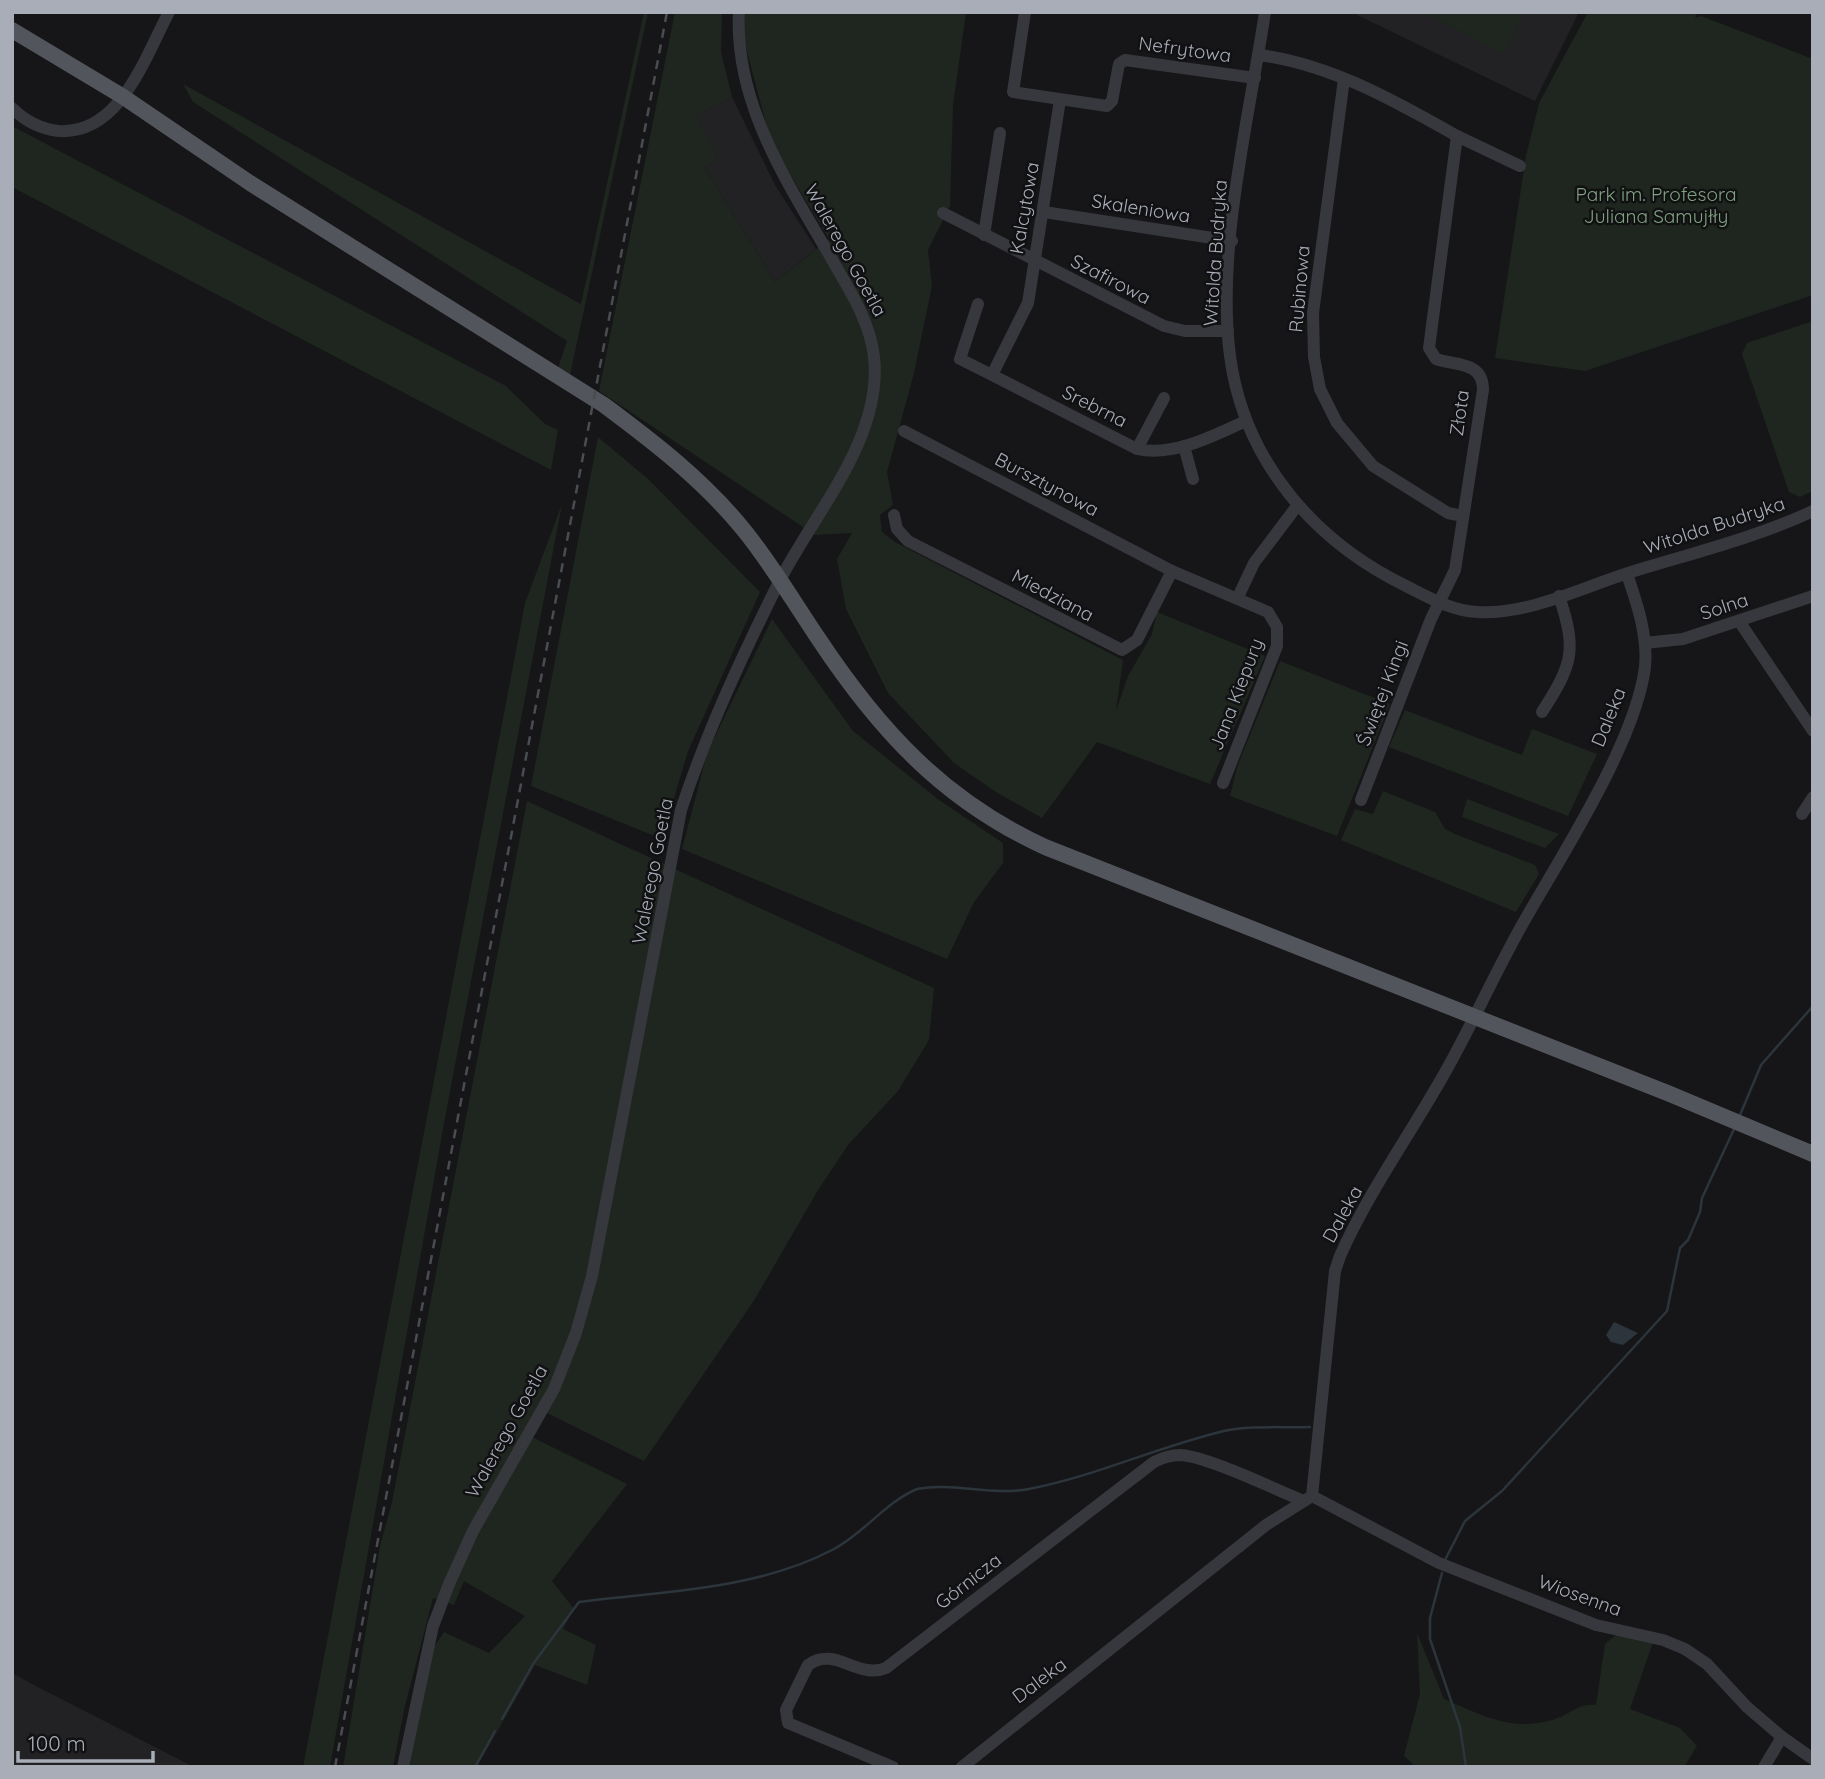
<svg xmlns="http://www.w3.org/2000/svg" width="1825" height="1779" font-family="Quicksand,sans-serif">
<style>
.built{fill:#222225}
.green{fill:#1e261f}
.water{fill:#2c353c}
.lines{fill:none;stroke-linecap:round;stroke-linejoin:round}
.stream{stroke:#2c353c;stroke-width:2.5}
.minor{stroke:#37383d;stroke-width:12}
.major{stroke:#53555c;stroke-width:16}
.rail{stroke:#4a4c52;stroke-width:2.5;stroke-dasharray:9 7;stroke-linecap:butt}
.labels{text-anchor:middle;stroke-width:5;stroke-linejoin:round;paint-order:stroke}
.street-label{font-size:19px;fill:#a8adb8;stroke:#111113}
.park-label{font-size:19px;fill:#7fa381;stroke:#111113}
</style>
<rect width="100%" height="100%" fill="#161618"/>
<g class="built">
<polygon points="1351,12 1579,12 1535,101"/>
<polygon points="732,97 775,185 816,249 775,282 704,167 696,115"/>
<polygon points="12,1673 34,1685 194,1767 12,1767"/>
</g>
<g class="green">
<polygon points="644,12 648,12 570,375 558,368 567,341 193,102 183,84 581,304"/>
<polygon points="675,12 722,12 721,52 732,97 696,115 717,159 704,167 775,282 829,239 771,143 744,40 745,12 966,13 953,105 950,206 928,250 932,286 914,373 887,472 893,505 880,515 882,532 895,542 1123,660 1116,711 1128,676 1152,634 1157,612 1265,656 1210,784 1097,742 1042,818 996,792 954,763 888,693 846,609 837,559 852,533 815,535 599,391"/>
<polygon points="1429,12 1518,12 1523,15 1503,53 1428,14"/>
<polygon points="1588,12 1698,12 1695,18 1701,16 1813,59 1813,295 1585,371 1495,358 1526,156 1539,103"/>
<polygon points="12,126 506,386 545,424 558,430 551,470 12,187"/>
<polygon points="1813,321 1813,491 1800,497 1789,492 1742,354 1747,343"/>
<polygon points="598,437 648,479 760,592 688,751 662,839 531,786"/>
<polygon points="562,504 444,1123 330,1767 303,1767 525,603"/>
<polygon points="772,619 853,731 939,800 1003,843 1003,863 974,902 947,959 682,849 707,753"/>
<polygon points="1280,661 1390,704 1337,836 1230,796 1237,767"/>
<polygon points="1405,710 1522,755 1532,729 1597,754 1568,816 1389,747"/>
<polygon points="1383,791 1435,812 1445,829 1455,834 1535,865 1539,874 1516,912 1341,840 1355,809 1373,814"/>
<polygon points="1467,799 1559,834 1545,848 1462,817"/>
<polygon points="527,801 934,988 929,1040 898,1091 848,1145 818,1190 755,1299 644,1461 537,1408 524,1433 627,1484 552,1581 574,1609 563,1629 596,1645 587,1685 535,1665 477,1767 408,1767 434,1647 444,1632 489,1653 525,1616 464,1581 454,1605 433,1598 404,1710 393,1767 343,1767 380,1546 392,1502"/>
<path d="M 1417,1633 L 1444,1699 C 1482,1715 1513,1733 1555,1719 C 1571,1714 1578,1703 1596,1705 L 1605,1644 L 1617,1634 L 1654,1639 L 1630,1709 L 1680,1728 L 1697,1746 L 1684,1767 L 1416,1767 L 1404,1756 L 1420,1694 Z"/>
</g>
<polygon class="water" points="1614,1322 1638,1333 1623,1345 1611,1342 1606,1335"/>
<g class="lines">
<g class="stream">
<polyline points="1740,1115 1761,1065 1813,1006"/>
<polyline points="1445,1560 1465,1521 1502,1491 1667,1311 1680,1248 1688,1240 1700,1212 1702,1198 1735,1127"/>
<polyline points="1442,1573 1430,1618 1430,1639 1460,1727 1466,1767"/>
<path d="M 502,1719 L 533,1664 L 579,1602 C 664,1591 757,1590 834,1549 C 864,1533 886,1502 917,1489 C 953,1482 991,1496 1029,1489 C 1096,1476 1157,1447 1224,1431 C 1250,1425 1282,1428 1310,1427"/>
<polyline points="475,1767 495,1731"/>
</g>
<g class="minor">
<polyline points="1025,12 1013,92 1107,106 1112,101 1119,64 1125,60 1255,78"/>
<path d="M 1265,12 C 1249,119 1216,249 1230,356 C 1244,461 1314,541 1406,586 C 1428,597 1452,611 1477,612 C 1528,615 1581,588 1628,573 C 1689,554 1755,538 1813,511"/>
<path d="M 1259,55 C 1330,64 1395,101 1457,136"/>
<polyline points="1344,79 1313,313 1314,357 1320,389 1337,423 1373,466 1448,513 1463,516"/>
<path d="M 1060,100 L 1028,303 L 992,375 L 1137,449 C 1174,457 1212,436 1246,421"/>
<path d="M 12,108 C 26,122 40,129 59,131 C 120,135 145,57 169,12"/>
<polyline points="1044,212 1232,241"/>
<polyline points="943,213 1164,326 1185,331 1228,331"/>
<polyline points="984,235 1000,133"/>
<polyline points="978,304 960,359 992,375"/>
<polyline points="904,431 1172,571 1268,612 1277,627 1277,646 1223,783"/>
<polyline points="1184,446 1193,479"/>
<polyline points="1137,449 1164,398"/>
<polyline points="894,515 897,529 908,541 1122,650 1137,640 1172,571"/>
<polyline points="1238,597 1254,563 1297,506"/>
<polyline points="1739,621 1813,731"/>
<polyline points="1645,643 1683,639 1813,596"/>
<path d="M 1542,712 C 1573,664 1577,650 1559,596"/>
<path d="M 1361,800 L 1431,619 L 1455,570 L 1483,390 C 1483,361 1456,366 1436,359 L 1429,348 L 1457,136 L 1520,166"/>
<polyline points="1802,814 1813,797"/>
<polyline points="1312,1496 1439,1563 1596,1625 1663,1640 1685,1649 1707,1664 1747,1707 1782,1737 1813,1759"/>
<path d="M 403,1767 L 433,1626 L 449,1584 L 473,1531 L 554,1389 L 576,1333 L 592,1276 L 681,810 C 707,731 742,656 779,582 C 814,513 883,439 874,357 C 870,320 848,288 830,256 C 787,182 734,102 739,12"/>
<path d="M 893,1767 L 788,1723 L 786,1710 L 808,1665 C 835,1645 858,1680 886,1668 L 1154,1462 C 1162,1458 1171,1455 1180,1455 C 1207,1456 1276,1490 1304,1501"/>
<path d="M 962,1767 L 1266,1525 L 1312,1496 L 1335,1271 L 1340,1256 C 1368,1193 1409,1136 1443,1076 C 1474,1022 1498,965 1530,911 C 1567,847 1636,739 1645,667 C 1648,635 1637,604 1627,574"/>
<polyline points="1764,1767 1782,1737"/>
</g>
<path class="major" d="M 12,30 L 122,96 L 250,183 L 604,405 C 655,443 703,480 743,529 C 771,563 793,601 818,638 C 879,730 943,800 1045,847 L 1670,1094 L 1813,1154"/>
<polyline class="rail" points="335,1767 667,12"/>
</g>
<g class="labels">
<g class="street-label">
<text transform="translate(1185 49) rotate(8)" y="7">Nefrytowa</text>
<text transform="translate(1024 208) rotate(-80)" y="7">Kalcytowa</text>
<text transform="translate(1141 208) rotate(9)" y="7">Skaleniowa</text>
<text transform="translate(846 250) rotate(61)" y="7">Walerego Goetla</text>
<text transform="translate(1215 253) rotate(-86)" y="7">Witolda Budryka</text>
<text transform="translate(1111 279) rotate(27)" y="7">Szafirowa</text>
<text transform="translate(1299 289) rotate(-85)" y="7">Rubinowa</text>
<text transform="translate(1095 406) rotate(27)" y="7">Srebrna</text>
<text transform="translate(1459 413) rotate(-82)" y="7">Złota</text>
<text transform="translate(1047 484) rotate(28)" y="7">Bursztynowa</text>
<text transform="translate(1714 525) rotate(-18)" y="7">Witolda Budryka</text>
<text transform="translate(1053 595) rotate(28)" y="7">Miedziana</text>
<text transform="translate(1724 606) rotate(-18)" y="7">Solna</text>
<text transform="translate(1382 693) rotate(-69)" y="7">Świętej Kingi</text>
<text transform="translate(1236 694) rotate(-69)" y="7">Jana Kiepury</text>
<text transform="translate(1608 717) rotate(-68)" y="7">Daleka</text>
<text transform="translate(652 871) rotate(-79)" y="7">Walerego Goetla</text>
<text transform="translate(1342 1214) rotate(-61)" y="7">Daleka</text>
<text transform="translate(506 1431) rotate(-61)" y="7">Walerego Goetla</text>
<text transform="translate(968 1581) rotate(-38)" y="7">Górnicza</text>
<text transform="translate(1580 1595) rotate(20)" y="7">Wiosenna</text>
<text transform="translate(1039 1680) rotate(-37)" y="7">Daleka</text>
</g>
<g class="park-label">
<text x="1656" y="201">Park im. Profesora<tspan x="1656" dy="22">Juliana Samujłły</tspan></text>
</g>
</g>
<rect width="1825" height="1779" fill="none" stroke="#a8adb8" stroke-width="28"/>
<path d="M18 1751v10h135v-10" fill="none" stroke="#a8adb8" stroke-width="3.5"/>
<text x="28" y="1751" font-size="21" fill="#a8adb8" stroke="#111113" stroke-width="5" paint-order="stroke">100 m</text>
</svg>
